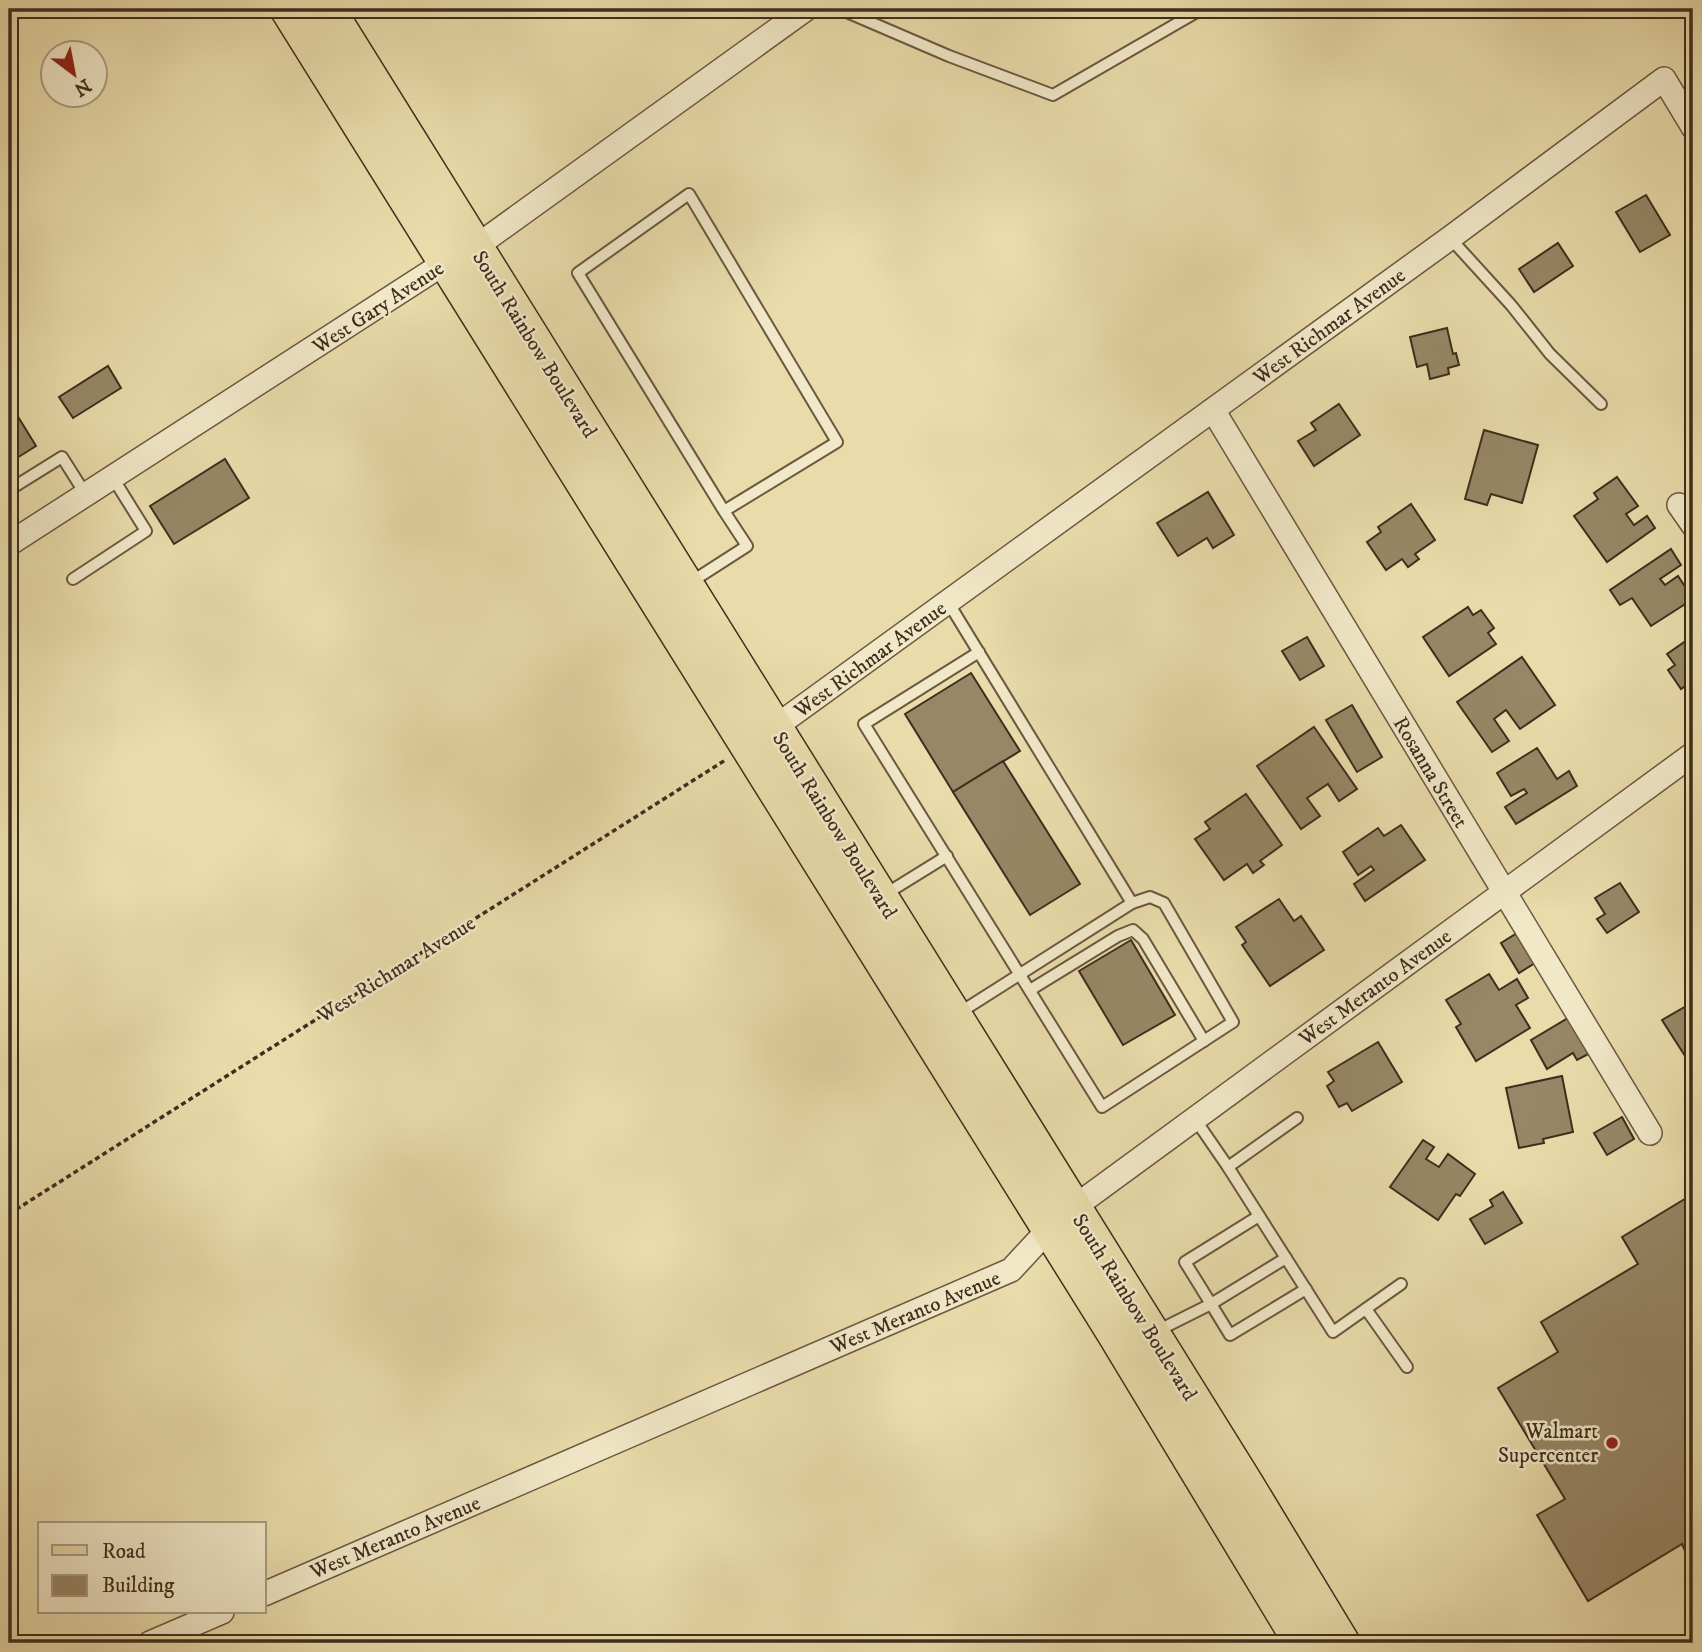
<svg xmlns="http://www.w3.org/2000/svg" width="1702" height="1652" font-family="'IM FELL DW Pica',serif">
<style>
.building{fill:#978766;stroke:#3f2d1d;stroke-width:2}
.lines{fill:none;stroke-linecap:round;stroke-linejoin:round}
.service-casing{stroke:#6a5840;stroke-width:14}
.minor-casing{stroke:#6a5840;stroke-width:26}
.primary-casing{stroke:#3f2d1d;stroke-width:38}
.path{stroke:#3f2d1d;stroke-width:3.5;stroke-dasharray:5 3.5;stroke-linecap:butt}
.service{stroke:#f1e8c8;stroke-width:10}
.minor{stroke:#f1e8c8;stroke-width:23}
.primary{stroke:#e9dbaa;stroke-width:35}
.poi-dot{fill:#8f2418;stroke:#f1e8c8;stroke-width:2.5}
.labels{text-anchor:middle;stroke-width:5;stroke-linejoin:round;paint-order:stroke}
.street-label{font-size:21px;fill:#3f2d1d;stroke:#f1e8c8}
.poi-label{font-size:21px;fill:#3f2d1d;stroke:#f1e8c8;text-anchor:end}
</style>
<rect width="100%" height="100%" fill="#e9dbaa"/>
<filter id="stains"><feTurbulence type="fractalNoise" baseFrequency=".00286" numOctaves="4"/><feColorMatrix values="0 0 0 0 .2 0 0 0 0 .09 0 0 0 0 .02 0 0 0 .5 -.17"/></filter>
<radialGradient id="worn" r=".72"><stop offset=".6" stop-color="#630" stop-opacity="0"/><stop offset="1" stop-color="#630" stop-opacity=".3"/></radialGradient>
<g class="building">
<polygon points="1646,195 1670,235 1640,252 1616,212"/>
<polygon points="1558,243 1573,266 1534,292 1519,269"/>
<polygon points="1447,328 1453,354 1456,353 1459,365 1448,368 1449,374 1430,379 1427,364 1417,367 1410,337"/>
<polygon points="108,366 121,388 73,418 59,397"/>
<polygon points="9,402 36,446 9,463"/>
<polygon points="1339,404 1360,435 1314,466 1298,441 1316,430 1311,423"/>
<polygon points="1484,430 1538,445 1522,503 1491,494 1487,505 1465,499"/>
<polygon points="225,459 249,498 174,544 150,506"/>
<polygon points="1617,477 1638,506 1626,514 1634,525 1647,516 1655,528 1607,562 1574,516 1598,499 1594,493"/>
<polygon points="1208,492 1234,535 1213,548 1207,538 1178,556 1157,523"/>
<polygon points="1411,504 1435,540 1415,554 1419,559 1408,567 1402,559 1386,570 1367,542 1381,532 1378,527"/>
<polygon points="1671,549 1681,565 1660,579 1665,585 1678,576 1693,599 1651,626 1632,598 1620,605 1610,590"/>
<polygon points="1468,607 1473,615 1481,610 1494,628 1488,633 1496,644 1449,676 1423,637"/>
<polygon points="1693,636 1693,690 1688,684 1681,689 1668,670 1675,665 1667,654"/>
<polygon points="1307,637 1324,666 1300,680 1282,651"/>
<polygon points="1522,657 1555,705 1520,729 1506,710 1494,719 1509,741 1492,752 1457,702"/>
<polygon points="971,673 1020,751 953,792 905,714"/>
<polygon points="1352,705 1382,757 1357,772 1326,720"/>
<polygon points="1314,727 1357,789 1339,801 1328,784 1307,798 1320,816 1301,829 1257,766"/>
<polygon points="1537,748 1557,779 1569,771 1577,786 1516,824 1505,807 1527,793 1524,789 1511,796 1497,773"/>
<polygon points="1003,761 1080,884 1030,915 953,792"/>
<polygon points="1246,794 1282,845 1260,861 1264,865 1253,873 1247,864 1224,880 1195,839 1210,829 1205,822"/>
<polygon points="1401,825 1425,860 1365,901 1354,884 1374,870 1371,866 1358,875 1343,852 1378,828 1384,836"/>
<polygon points="1620,883 1639,912 1607,933 1597,919 1605,914 1595,898"/>
<polygon points="1279,899 1294,921 1301,916 1324,950 1270,986 1242,945 1246,942 1236,927"/>
<polygon points="1522,930 1540,960 1519,973 1501,943"/>
<polygon points="1131,940 1175,1015 1123,1045 1079,971"/>
<polygon points="1489,974 1499,990 1517,979 1528,998 1516,1005 1530,1028 1476,1061 1456,1027 1461,1024 1446,1000"/>
<polygon points="1688,1005 1693,1013 1693,1052 1685,1056 1662,1020"/>
<polygon points="1573,1015 1594,1051 1577,1060 1573,1053 1547,1069 1531,1040"/>
<polygon points="1378,1042 1402,1082 1352,1111 1347,1103 1339,1107 1327,1086 1334,1081 1328,1072"/>
<polygon points="1562,1076 1573,1132 1543,1139 1544,1143 1519,1148 1506,1088"/>
<polygon points="1622,1117 1634,1139 1607,1155 1594,1133"/>
<polygon points="1423,1140 1434,1147 1426,1159 1439,1167 1448,1154 1475,1174 1460,1196 1456,1194 1438,1220 1390,1187"/>
<polygon points="1503,1192 1522,1223 1485,1244 1470,1219 1493,1206 1490,1200"/>
<polygon points="1693,1194 1693,1546 1685,1551 1682,1544 1588,1601 1537,1515 1565,1499 1498,1388 1558,1352 1541,1322 1638,1264 1622,1237"/>
</g>
<g class="lines">
<g class="service-casing">
<g id="service">
<polyline points="833,9 868,9"/>
<polyline points="1030,9 1055,11 1075,9"/>
<polyline points="842,10 949,56 1053,95 1202,9"/>
<polyline points="1450,238 1511,305 1550,354 1601,404"/>
<polyline points="9,490 62,457 86,495"/>
<polyline points="73,579 146,531 113,478"/>
<polyline points="691,582 747,546 724,511 837,442 689,194 578,273 724,511"/>
<polyline points="948,602 1132,903 959,1013"/>
<polyline points="979,652 864,724 1102,1107 1233,1022 1164,903 1150,897 1132,903"/>
<polyline points="884,895 947,856"/>
<polyline points="1030,990 1118,936 1133,930 1143,939 1204,1041"/>
<polyline points="1195,1119 1228,1167 1297,1118"/>
<polyline points="1228,1167 1333,1332 1401,1284"/>
<polyline points="1286,1258 1211,1304 1230,1335 1306,1289"/>
<polyline points="1366,1309 1407,1367"/>
<polyline points="1155,1332 1211,1304 1185,1262 1259,1216"/>
</g>
</g>
<g class="minor-casing">
<g id="minor">
<polyline points="1213,410 1650,1133"/>
<polyline points="1679,505 1693,525"/>
<polyline points="9,544 446,262 474,248 806,9"/>
<polyline points="764,735 1450,238 1664,79 1693,127"/>
<polyline points="264,1594 1011,1270 1049,1229 1073,1208 1693,754"/>
<polyline points="150,1643 222,1612"/>
</g>
</g>
<g class="primary-casing">
<g id="primary">
<polyline points="288,9 1114,1332 1302,1643"/>
<polyline points="327,9 1245,1483 1342,1643"/>
</g>
</g>
<polyline class="path" points="9,1214 727,759"/>
<use href="#service" class="service"/>
<use href="#minor" class="minor"/>
<use href="#primary" class="primary"/>
</g>
<circle class="poi-dot" cx="1612" cy="1443" r="7"/>
<g class="labels">
<g class="street-label">
<text transform="translate(378 307) rotate(-33)" y="7">West Gary Avenue</text>
<text transform="translate(1329 326) rotate(-36)" y="7">West Richmar Avenue</text>
<text transform="translate(535 344) rotate(58)" y="7">South Rainbow Boulevard</text>
<text transform="translate(870 659) rotate(-36)" y="7">West Richmar Avenue</text>
<text transform="translate(1431 772) rotate(59)" y="7">Rosanna Street</text>
<text transform="translate(835 825) rotate(58)" y="7">South Rainbow Boulevard</text>
<text transform="translate(396 969) rotate(-32)" y="7">West Richmar Avenue</text>
<text transform="translate(1375 987) rotate(-36)" y="7">West Meranto Avenue</text>
<text transform="translate(1135 1307) rotate(58)" y="7">South Rainbow Boulevard</text>
<text transform="translate(915 1312) rotate(-23)" y="7">West Meranto Avenue</text>
<text transform="translate(395 1537) rotate(-23)" y="7">West Meranto Avenue</text>
</g>
<g class="poi-label">
<text x="1598" y="1438">Walmart<tspan x="1598" dy="24">Supercenter</tspan></text>
</g>
</g>
<rect width="1702" height="1652" fill="none" stroke="#e9dbaa" stroke-width="35"/>
<rect x="10" y="10" width="1681" height="1631" fill="none" stroke="#3f2d1d" stroke-width="3.5"/>
<rect x="18" y="18" width="1667" height="1617" fill="none" stroke="#3f2d1d" stroke-width="2"/>
<rect x="38" y="1522" width="228" height="91" fill="#f1e8c8" stroke="#aa9d84" stroke-width="2"/>
<rect x="52" y="1545" width="35" height="10" fill="#e9dbaa" stroke="#aa9d84" stroke-width="2"/>
<text x="102" y="1558" font-size="21" fill="#3f2d1d">Road</text>
<rect x="52" y="1575" width="35" height="21" fill="#978766" stroke="#aa9d84" stroke-width="2"/>
<text x="102" y="1592" font-size="21" fill="#3f2d1d">Building</text>
<g transform="translate(74 74) rotate(148)"><circle r="33" fill="#f1e8c8" stroke="#aa9d84" stroke-width="2"/>
<path d="M0-5L12 26L0 18L-12 26Z" fill="#8f2418"/>
<text y="-10" font-size="19" font-weight="bold" text-anchor="middle" fill="#3f2d1d">N</text>
</g>
<rect width="100%" height="100%" filter="url(#stains)"/>
<rect width="100%" height="100%" fill="url(#worn)"/>
</svg>
